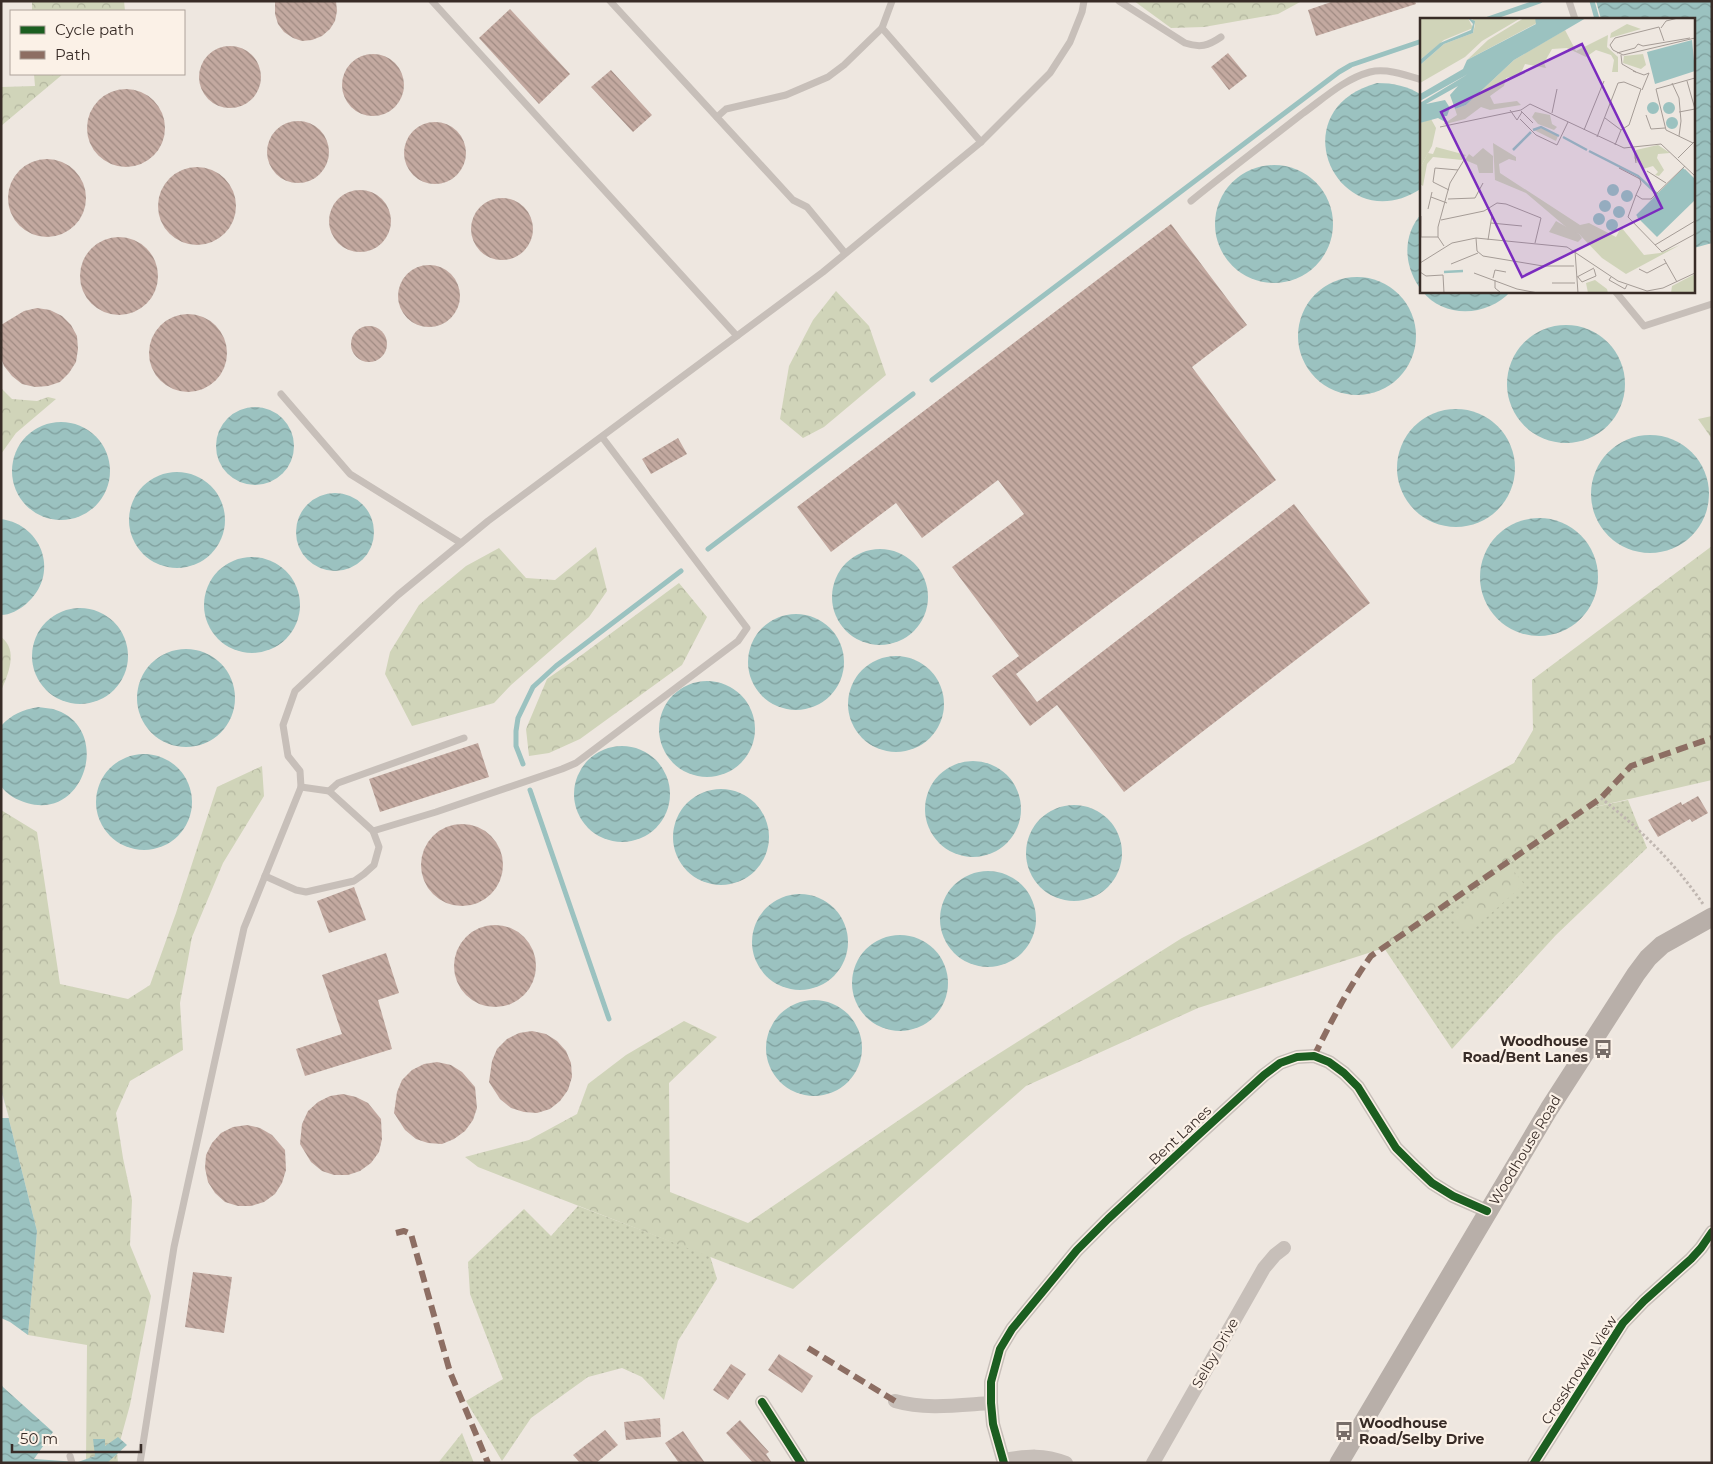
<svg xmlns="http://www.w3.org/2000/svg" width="1713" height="1464" font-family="Montserrat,sans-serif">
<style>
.grass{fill:url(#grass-dots)}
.forest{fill:url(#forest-crowns)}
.water{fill:url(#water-waves)}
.pier{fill:#eee7e0}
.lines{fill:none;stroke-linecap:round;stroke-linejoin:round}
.stream{stroke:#9bc2c0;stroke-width:5}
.building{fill:url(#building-back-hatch)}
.path{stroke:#c0b7b1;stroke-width:3;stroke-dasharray:2.5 2.5;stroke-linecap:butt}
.lane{stroke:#c7bfb9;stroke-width:7}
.street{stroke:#c7bfb9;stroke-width:14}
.secondary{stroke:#b8afa9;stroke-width:19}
.quiet{stroke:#8d6e63;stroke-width:6;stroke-dasharray:12 6;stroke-linecap:butt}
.cycleway-casing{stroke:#fbf1e7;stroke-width:11}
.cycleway{stroke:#1b5e20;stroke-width:8}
.labels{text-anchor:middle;stroke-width:4.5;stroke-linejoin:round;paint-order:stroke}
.poi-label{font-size:14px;font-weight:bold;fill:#382c27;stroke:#fbf1e7;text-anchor:end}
.street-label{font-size:14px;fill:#382c27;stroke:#fbf1e7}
.inset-river{fill:none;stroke:#9bc2c0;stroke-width:2.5}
.inset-road{fill:none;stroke:#a59c96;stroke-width:1}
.view{fill:#7b2cbf;fill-opacity:0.15;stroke:#7b2cbf;stroke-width:2.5}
.inset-edge{fill:none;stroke:#382c27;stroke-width:2.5}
</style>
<defs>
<pattern id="grass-dots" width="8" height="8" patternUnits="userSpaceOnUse" patternTransform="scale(1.25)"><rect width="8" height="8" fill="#d0d4b9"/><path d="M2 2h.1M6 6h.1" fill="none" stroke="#b3b69f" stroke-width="1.8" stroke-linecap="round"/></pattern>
<pattern id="forest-crowns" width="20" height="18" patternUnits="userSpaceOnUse" patternTransform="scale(1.25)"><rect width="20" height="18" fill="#d0d4b9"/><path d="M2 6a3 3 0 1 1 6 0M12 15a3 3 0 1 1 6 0" fill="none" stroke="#b3b69f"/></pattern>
<pattern id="water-waves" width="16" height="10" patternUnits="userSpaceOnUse" patternTransform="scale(1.25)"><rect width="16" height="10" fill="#9bc2c0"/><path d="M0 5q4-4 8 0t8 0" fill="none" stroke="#7f9e9c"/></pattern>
<pattern id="building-back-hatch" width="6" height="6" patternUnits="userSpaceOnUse" patternTransform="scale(1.25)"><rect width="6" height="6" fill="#c3a9a0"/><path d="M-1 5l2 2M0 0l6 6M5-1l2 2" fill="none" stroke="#9f8a82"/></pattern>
</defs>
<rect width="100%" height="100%" fill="#eee7e0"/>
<g class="grass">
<polygon points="1628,800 1647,848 1556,935 1452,1049 1384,948 1590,808"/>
<polygon points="578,1206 710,1256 717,1279 678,1341 664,1400 642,1377 622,1368 588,1377 531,1418 502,1461 466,1401 503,1379 470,1294 468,1262 524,1209 551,1236"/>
<polygon points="462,1433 474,1463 438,1463"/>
</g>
<g class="forest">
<polygon points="32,1 124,1 125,11 32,11"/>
<polygon points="1134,1 1302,1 1278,14 1204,27 1171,28"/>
<polygon points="34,74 63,74 1,126 1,87 35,86"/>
<polygon points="836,291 869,326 886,375 824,427 803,438 780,419 789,366 813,320"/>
<polygon points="1,388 12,399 37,401 48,397 56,399 16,433 1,454"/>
<polygon points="1712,416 1712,439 1698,419"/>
<polygon points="1712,546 1712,780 1590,808 1384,948 1198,1008 1026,1086 793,1289 478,1167 465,1157 529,1140 577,1114 588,1084 626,1055 684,1021 717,1037 669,1083 670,1192 748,1223 965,1075 1182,938 1383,834 1514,763 1533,730 1532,680"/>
<polygon points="596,547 607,591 589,617 511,685 494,703 412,726 385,674 390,652 419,605 466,566 499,548 526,578 555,580"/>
<polygon points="679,583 707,617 682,665 580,739 549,753 529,756 526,729 547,679 583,654"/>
<path d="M 1,637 C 19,650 8,675 1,691 Z"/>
<polygon points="262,766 264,796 223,863 192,937 180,1003 183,1050 130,1081 116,1113 123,1158 132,1200 130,1245 151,1296 130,1405 117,1452 118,1463 86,1463 87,1345 28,1335 37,1231 1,1088 1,810 37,832 60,984 128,999 150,985 176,913 217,787"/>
<polygon points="1509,865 1524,884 1468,934 1453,915"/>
</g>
<g class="water">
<polygon points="1596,1 1712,1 1712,243 1694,248 1694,19 1601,19"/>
<path d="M 1377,83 C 1394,83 1407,86 1422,95 L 1422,188 C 1340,243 1276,111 1377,83 Z"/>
<circle cx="1274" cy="224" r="59"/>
<path d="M 1422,213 L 1422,291 C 1404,268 1401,236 1422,213 Z"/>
<circle cx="1357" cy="336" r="59"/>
<path d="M 1422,291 L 1511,291 C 1488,317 1444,319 1422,291 Z"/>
<circle cx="1566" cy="384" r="59"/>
<circle cx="255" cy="446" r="39"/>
<circle cx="1456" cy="468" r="59"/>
<circle cx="61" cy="471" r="49"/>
<circle cx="1650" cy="494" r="59"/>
<circle cx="177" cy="520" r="48"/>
<circle cx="335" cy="532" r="39"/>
<circle cx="1539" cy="577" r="59"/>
<path d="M 1,519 C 44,525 60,576 26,604 C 19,610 10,615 1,615 Z"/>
<circle cx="880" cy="597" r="48"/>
<circle cx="252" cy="605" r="48"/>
<circle cx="80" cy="656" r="48"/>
<circle cx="796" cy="662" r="48"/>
<circle cx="186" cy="698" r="49"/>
<circle cx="896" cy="704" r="48"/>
<circle cx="707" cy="729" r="48"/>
<path d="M 38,707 C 43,708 48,708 53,709 C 113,726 86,821 27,803 C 17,800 7,795 1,786 L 1,726 C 12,714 22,710 38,707 Z"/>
<circle cx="622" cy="794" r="48"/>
<circle cx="144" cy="802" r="48"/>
<circle cx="973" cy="809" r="48"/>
<circle cx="721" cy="837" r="48"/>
<circle cx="1074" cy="853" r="48"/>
<circle cx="988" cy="919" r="48"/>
<circle cx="800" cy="942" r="48"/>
<circle cx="900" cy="983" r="48"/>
<circle cx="814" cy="1048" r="48"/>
<polygon points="1,1088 37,1231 28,1335 10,1322 1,1318"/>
<polygon points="1,1384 3,1387 53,1432 34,1459 78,1462 95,1456 93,1439 105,1439 105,1446 118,1437 127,1445 107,1463 1,1463"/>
</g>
<polygon class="pier" points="2,1093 9,1118 1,1118"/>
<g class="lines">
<g class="stream">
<polyline points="1592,1 1597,19"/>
<polyline points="1488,19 1540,1"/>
<polyline points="932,380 1339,72 1351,65 1422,41"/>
<polyline points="708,549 913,394"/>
<polyline points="523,764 516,746 516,731 518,718 533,687 556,666 681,571"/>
<polyline points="530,790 609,1019"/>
</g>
</g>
<g class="building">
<polygon points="275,1 336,1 337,11 335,21 330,29 322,36 312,40 302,41 293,38 284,32 278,24 275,14"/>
<polygon points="1334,1 1415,1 1416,4 1316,36 1308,10"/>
<polygon points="510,9 570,74 539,104 479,38"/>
<circle cx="230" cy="77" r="31"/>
<polygon points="1228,53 1247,76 1229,90 1211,67"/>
<circle cx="373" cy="85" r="31"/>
<polygon points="611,70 652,115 633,132 591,87"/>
<circle cx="126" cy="128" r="39"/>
<circle cx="298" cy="152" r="31"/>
<circle cx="435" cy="153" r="31"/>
<circle cx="47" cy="198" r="39"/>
<circle cx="197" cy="206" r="39"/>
<circle cx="360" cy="221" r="31"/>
<circle cx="502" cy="229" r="31"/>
<polygon points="1171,224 1247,325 1192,367 1276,480 1016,674 1037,702 1294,504 1370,603 1124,792 1057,705 1030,726 992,676 1019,656 952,567 1024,514 998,480 922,538 896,503 831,552 797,507"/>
<circle cx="119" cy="276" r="39"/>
<circle cx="429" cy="296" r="31"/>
<polygon points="37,308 50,310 62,316 71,325 77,336 78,349 76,362 69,373 60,382 48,386 35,387 22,384 12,376 4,366 1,358 1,325 24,311"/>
<circle cx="188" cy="353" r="39"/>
<circle cx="369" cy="344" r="18"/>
<polygon points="678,438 687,454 651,474 642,459"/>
<polygon points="478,743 489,777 380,812 369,779"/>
<polygon points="1698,796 1708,813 1692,822 1690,819 1658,837 1648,820 1681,802 1682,805"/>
<circle cx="462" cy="865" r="41"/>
<polygon points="354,887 366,920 329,933 317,901"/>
<circle cx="495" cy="966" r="41"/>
<polygon points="386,953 399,993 378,1000 392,1049 305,1076 296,1049 342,1034 322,975"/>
<polygon points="532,1031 546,1034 557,1041 566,1051 571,1063 572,1077 568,1090 560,1101 550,1109 537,1113 524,1112 511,1108 500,1099 489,1082 492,1061 497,1049 507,1039 519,1033"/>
<polygon points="437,1062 451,1065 462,1072 475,1087 477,1108 473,1120 465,1131 454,1139 442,1144 428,1143 416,1139 405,1130 394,1113 397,1092 402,1080 412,1070 424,1064"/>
<polygon points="343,1094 356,1097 368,1103 381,1119 382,1139 379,1152 371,1163 360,1171 348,1175 334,1175 322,1171 311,1162 300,1144 302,1124 308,1111 318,1102 330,1096"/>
<polygon points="247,1125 260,1128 272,1135 285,1150 286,1170 282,1183 275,1194 264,1202 251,1206 238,1206 225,1202 215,1193 208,1182 205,1168 206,1155 212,1143 221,1133 233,1127"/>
<polygon points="193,1272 232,1277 224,1333 185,1327"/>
<polygon points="779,1354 813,1376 802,1393 768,1370"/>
<polygon points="731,1364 746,1374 728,1400 713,1390"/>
<polygon points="660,1418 661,1437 626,1440 624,1422"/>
<polygon points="740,1420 769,1452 766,1454 772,1463 753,1463 726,1433"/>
<polygon points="605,1430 618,1445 596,1463 580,1463 573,1455"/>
<polygon points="683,1431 705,1463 679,1463 665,1443"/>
</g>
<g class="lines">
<path class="path" d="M 1601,798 C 1640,829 1675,863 1703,904"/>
<g class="lane">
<polyline points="432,1 737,336"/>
<polyline points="610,1 793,200 807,207 845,253"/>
<polyline points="892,1 882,28 981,142"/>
<path d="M 1119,1 L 1185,43 C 1200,48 1208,46 1221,37"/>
<polyline points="1569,1 1575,19"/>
<polyline points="717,117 726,109 786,95 828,77 844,65 882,28"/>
<path d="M 1191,201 C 1228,171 1265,143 1302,114 C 1323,99 1344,79 1370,72 C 1386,68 1406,75 1422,80"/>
<polyline points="1615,291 1644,326 1712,304"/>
<polyline points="281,394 350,474 461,543"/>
<polyline points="301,787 329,791 338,783 464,738"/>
<polyline points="373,831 436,812 562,769 576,763 738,641 747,628 602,437"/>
<polyline points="265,876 296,890 306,892 354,881 364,874 374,865 379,847 373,831 329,791"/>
<polyline points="70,1456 72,1463"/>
<polyline points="140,1463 174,1247 244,928 301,787 300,771 288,756 283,725 295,691 398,595 488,521 823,272 981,142 1050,73 1070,42 1082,12 1084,1"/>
</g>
<g class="street">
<path d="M 895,1401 C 926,1410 959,1405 991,1403"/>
<polyline points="762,1402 801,1463"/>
<path d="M 1004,1460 C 1028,1456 1043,1454 1066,1463"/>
<polyline points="1004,1463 993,1424 991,1403 991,1382 1000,1349 1012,1329 1077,1250 1108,1219 1194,1139 1264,1075 1280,1063 1297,1057 1314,1056 1329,1062 1344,1073 1358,1087 1396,1148 1414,1166 1432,1183 1453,1196 1487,1211"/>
<polyline points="1153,1463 1264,1268 1275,1255 1284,1248"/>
<polyline points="1534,1463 1623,1323 1644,1301 1691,1259 1701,1248 1712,1232"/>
</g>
<polyline class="secondary" points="1339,1463 1549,1109 1636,974 1648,958 1662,945 1712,917"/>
<g class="quiet">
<path d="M 1314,1056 C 1331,1022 1348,988 1371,956 L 1601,798 L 1631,766 L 1712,738"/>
<polyline points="396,1233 404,1231 411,1234 450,1372 488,1463"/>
<polyline points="808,1348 895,1401"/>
</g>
<g class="cycleway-casing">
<g id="cycleway">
<polyline points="762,1402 801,1463"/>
<polyline points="1004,1463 993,1424 991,1403 991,1382 1000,1349 1012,1329 1077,1250 1108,1219 1194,1139 1264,1075 1280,1063 1297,1057 1314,1056 1329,1062 1344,1073 1358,1087 1396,1148 1414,1166 1432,1183 1453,1196 1487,1211"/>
<polyline points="1534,1463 1623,1323 1644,1301 1691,1259 1701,1248 1712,1232"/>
</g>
</g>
<use href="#cycleway" class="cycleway"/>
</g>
<defs>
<g id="bus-bare" transform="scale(1.5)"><path d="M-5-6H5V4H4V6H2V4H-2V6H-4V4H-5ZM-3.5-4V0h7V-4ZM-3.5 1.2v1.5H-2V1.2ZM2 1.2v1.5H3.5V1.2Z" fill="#786d68" stroke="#fbf1e7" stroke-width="2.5" paint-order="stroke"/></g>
</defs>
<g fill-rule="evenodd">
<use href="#bus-bare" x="1603" y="1049"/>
<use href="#bus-bare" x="1344" y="1431"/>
</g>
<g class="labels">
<g class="poi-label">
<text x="1588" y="1046">Woodhouse<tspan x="1588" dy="16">Road/Bent Lanes</tspan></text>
<text x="1359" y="1428" text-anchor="start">Woodhouse<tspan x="1359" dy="16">Road/Selby Drive</tspan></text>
</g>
<g class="street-label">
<text transform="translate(1180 1135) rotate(-43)" y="5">Bent Lanes</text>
<text transform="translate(1525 1150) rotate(-59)" y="5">Woodhouse Road</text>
<text transform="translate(1215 1353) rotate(-60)" y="5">Selby Drive</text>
<text transform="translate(1579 1370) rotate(-57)" y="5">Crossknowle View</text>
</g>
</g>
<g transform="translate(1420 18)">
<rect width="275" height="275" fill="#eee7e0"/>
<path d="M 0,0 L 48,0 L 53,10 L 24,22 L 0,42 ZM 52,0 L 101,0 L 62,23 L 45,39 L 0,65 L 0,47 L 24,26 L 53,15 L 55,7 ZM 104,0 L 115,0 L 117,5 L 47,42 L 68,22 ZM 16,129 L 46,137 L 42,142 L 13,139 L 7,146 L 3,168 L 0,166 L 0,150 L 8,135 L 13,136 ZM 63,130 L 73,138 L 73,155 L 59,155 L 57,147 L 45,142 L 49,136 L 53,139 ZM 136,203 L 159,216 L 162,220 L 158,224 L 129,214 Z" fill="#d0d4b9"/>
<path d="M 207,6 L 221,11 L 190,20 L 191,15 ZM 145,12 L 156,33 L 188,17 L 187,29 L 198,39 L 198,54 L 192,54 L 194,42 L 191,37 L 176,32 L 166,39 L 147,30 L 132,31 L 124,45 L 126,50 L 105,46 L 100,57 L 86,60 L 84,68 L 70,78 L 74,86 L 97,83 L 101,87 L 70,92 L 61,89 L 45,101 L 22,107 L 37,97 L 35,91 L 46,87 L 94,42 ZM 223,36 L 226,47 L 221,51 L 203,45 L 204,38 ZM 115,94 L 130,97 L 132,106 L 137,109 L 134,112 L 118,106 L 112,99 ZM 11,101 L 16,110 L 12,128 L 0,150 L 0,105 ZM 123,110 L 138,118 L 136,123 L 114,112 ZM 73,125 L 96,139 L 96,143 L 89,141 L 79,146 L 80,155 L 160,207 L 169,205 L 196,219 L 201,209 L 224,237 L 240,235 L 260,227 L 206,256 L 182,240 L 159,216 L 141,211 L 146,209 L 106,175 L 75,162 ZM 238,127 L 250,135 L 238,136 L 237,140 L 244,152 L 239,158 L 235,157 L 238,154 L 233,148 L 223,151 L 214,140 L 216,132 ZM 275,256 L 275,275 L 251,275 L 252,268 ZM 175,262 L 187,271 L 188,275 L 168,275 L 166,265 Z" fill="#d0d4b9"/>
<path d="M 48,0 L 55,3 L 53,15 L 24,26 L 0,47 L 0,42 L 20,25 L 51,12 L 53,6 ZM 115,0 L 166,0 L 94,42 L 46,87 L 35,91 L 30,77 L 38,68 L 6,86 L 25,82 L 30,90 L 27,98 L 24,98 L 29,106 L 18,100 L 0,105 L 0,85 L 48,56 L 0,83 L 0,76 L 43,51 L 47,42 L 116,6 ZM 272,22 L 275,53 L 235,66 L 227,34 ZM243 90a6 6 0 1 1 12 0a6 6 0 1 1-12 0ZM227 90a6 6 0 1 1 12 0a6 6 0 1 1-12 0ZM246 105a6 6 0 1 1 12 0a6 6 0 1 1-12 0ZM 265,151 L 275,161 L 275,182 L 237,219 L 217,199 ZM187 172a6 6 0 1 1 12 0a6 6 0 1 1-12 0ZM201 178a6 6 0 1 1 12 0a6 6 0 1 1-12 0ZM179 188a6 6 0 1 1 12 0a6 6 0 1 1-12 0ZM193 194a6 6 0 1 1 12 0a6 6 0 1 1-12 0ZM173 201a6 6 0 1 1 12 0a6 6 0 1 1-12 0ZM186 207a6 6 0 1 1 12 0a6 6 0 1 1-12 0Z" fill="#9bc2c0"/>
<path class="inset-river" d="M 113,112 L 121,109 L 139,118M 143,119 L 167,132M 93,132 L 111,114M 169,133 L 218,158 L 238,177M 217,198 L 264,151M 24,254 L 43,253"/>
<path class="inset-road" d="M 241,10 L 246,3 L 258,0M 244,23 L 239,9 L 195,20 L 190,27 L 193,32 L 203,37 L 275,20M 218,26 L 223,28 L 270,20M 197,35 L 215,30 L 218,26M 201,37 L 202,46 L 216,54M 213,53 L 224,57 L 229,55 L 222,72M 267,63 L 275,91M 252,65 L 259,80 L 261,103 L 259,118M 90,92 L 97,102 L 102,94M 101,93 L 113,105M 259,94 L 275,91M 132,95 L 137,71M 226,97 L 231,111 L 245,110M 185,100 L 201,112M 100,101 L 116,117 L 137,127 L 148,104M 20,109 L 101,92 L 110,86 L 204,130 L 241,126 L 275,158M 164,112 L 184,63M 177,119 L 198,65 L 204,64 L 221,71 L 209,107 L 201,112 L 195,127M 273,125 L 246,112 L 236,71 L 275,60M 214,130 L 216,145M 258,140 L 275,123M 265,148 L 231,181 L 222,181 L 216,177 L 208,199 L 242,234 L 275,216M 199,150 L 220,161 L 221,166 L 216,177M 227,153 L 246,165M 29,172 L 13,164 L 15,150 L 38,152M 11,179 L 27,185M 28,181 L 55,180 L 63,165M 8,191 L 12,174M 1,198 L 1,219M 21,202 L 64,193 L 77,185 L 86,186 L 121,200 L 115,225M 71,205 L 102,208M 0,219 L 18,219M 56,220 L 57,233 L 63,238 L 123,248 L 154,248M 68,222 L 72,197 L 69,191M 235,227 L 275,203M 24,228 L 18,219 L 18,209 L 30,165 L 44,142M 155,233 L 158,275M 244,241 L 257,264M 0,245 L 32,225 L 56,220 L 147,229 L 198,263 L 227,273 L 243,270 L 275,255M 31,246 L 58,235M 219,251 L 227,255 L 246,245M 0,254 L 6,258 L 23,257 L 24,275M 54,255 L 97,271 L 118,275M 157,259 L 174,250M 158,259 L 162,264 L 176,258 L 174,251M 191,259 L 189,262 L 198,267 L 205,271 L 207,267M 73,260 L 75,252 L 86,254M 75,262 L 75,270 L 81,275M 132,265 L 155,265"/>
<path class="view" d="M 162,26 L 242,190 L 102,259 L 21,94 Z"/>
<rect width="275" height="275" class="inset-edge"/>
</g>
<rect width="1713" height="1464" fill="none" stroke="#382c27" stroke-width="5"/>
<rect x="10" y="10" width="175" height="65" fill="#fbf1e7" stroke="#ada29a"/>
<rect x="20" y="26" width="25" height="8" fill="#1b5e20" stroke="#ada29a"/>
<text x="55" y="35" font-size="15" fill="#382c27">Cycle path</text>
<rect x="20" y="51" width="25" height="8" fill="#8d6e63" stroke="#ada29a"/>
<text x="55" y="60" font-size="15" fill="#382c27">Path</text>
<path d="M12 1444v8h129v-8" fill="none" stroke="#382c27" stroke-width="2.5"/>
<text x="20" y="1444" font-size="15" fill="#382c27" stroke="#fbf1e7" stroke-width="4" paint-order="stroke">50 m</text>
</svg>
